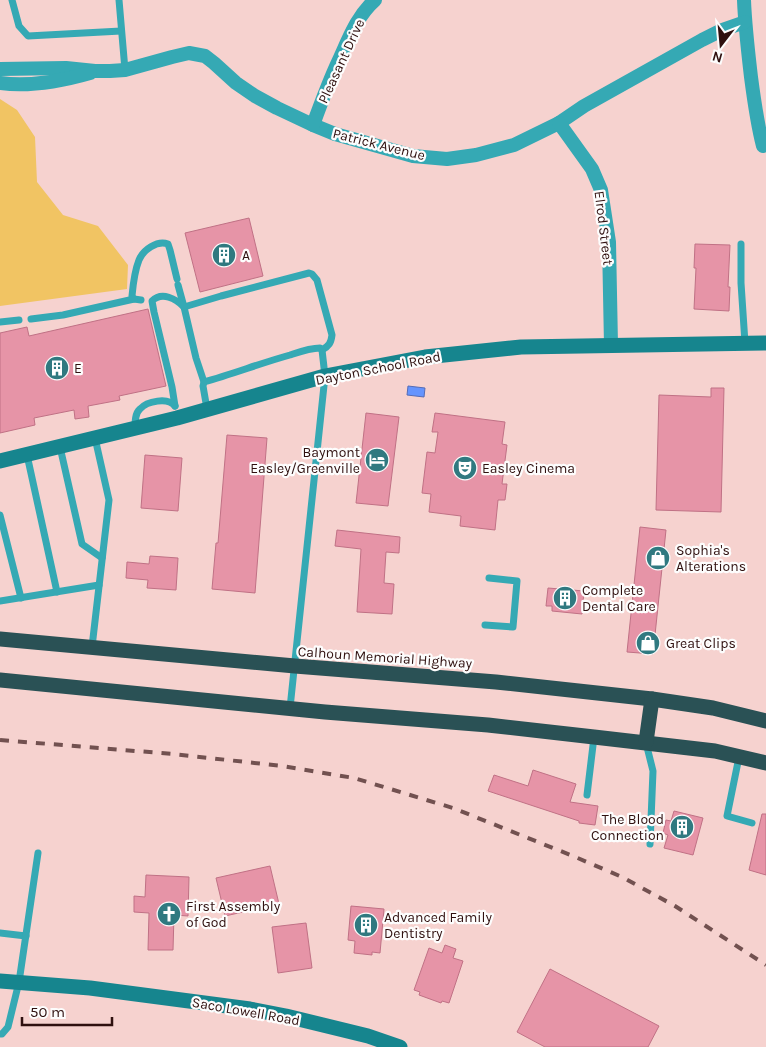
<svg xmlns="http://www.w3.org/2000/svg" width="766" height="1047" font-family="Karla,sans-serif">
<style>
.green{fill:#f1c463}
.water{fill:#6594fe;stroke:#556cb6}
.building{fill:#e694a7;stroke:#c07185}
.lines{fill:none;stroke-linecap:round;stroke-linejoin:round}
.lane{stroke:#35a9b4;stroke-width:7}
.street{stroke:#35a9b4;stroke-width:14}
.secondary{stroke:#16858e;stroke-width:15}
.highway{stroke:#2a5155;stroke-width:15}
.rail{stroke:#725150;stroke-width:4;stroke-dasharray:9 9;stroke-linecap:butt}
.labels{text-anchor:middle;stroke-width:4.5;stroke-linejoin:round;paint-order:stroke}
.street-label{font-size:14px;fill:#2f100f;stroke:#fdfdfd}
.poi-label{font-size:14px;fill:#2f100f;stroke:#fdfdfd;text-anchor:start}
</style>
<rect width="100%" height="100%" fill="#f6d2cf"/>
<polygon class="green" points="0,99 17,110 35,137 37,182 63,215 98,226 128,265 127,289 0,306"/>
<polygon class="water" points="408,386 425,388 424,397 407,395"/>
<g class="building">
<polygon points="249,218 263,276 200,292 185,233"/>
<polygon points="695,244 730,245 728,287 730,287 729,311 694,309 696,268 694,268"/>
<polygon points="148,309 166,386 119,396 120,400 88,406 89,417 75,419 74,410 34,418 35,425 0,433 0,333 27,327 29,336"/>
<polygon points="711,388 724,388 721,512 656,510 659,395 711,397"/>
<polygon points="366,413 399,417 388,506 356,503"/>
<polygon points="435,413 505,422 502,444 507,445 502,484 507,484 505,500 498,500 495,530 460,526 461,516 429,512 431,494 422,493 427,452 435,453 438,432 432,432"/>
<polygon points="227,435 267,438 255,593 212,589 216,543 218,543"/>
<polygon points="145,455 182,458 178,511 141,508"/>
<polygon points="640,527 666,530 653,654 627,652"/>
<polygon points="337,530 400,537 399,553 386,552 384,583 394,584 392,614 357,612 361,549 335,546"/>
<polygon points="150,556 178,558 176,590 147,588 148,580 126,578 127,562 149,564"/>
<polygon points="548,588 584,591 582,614 552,611 552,606 546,606"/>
<polygon points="533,770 576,784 570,802 598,806 595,825 579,823 579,821 488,791 494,775 528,786"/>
<polygon points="674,811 703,818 693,855 664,848 668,835 663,833 666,820 671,821"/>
<polygon points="762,814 766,814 766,875 749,870"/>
<polygon points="270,866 279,904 225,916 216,878"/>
<polygon points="146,875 189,877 188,916 174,915 173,950 148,950 149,913 134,912 134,896 145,897"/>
<polygon points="351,906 384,909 380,953 372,952 372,955 354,953 355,941 348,940"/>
<polygon points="306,923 312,968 278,973 272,927"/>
<polygon points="445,945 456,949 453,958 463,961 449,1003 442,1001 441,1003 419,995 420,992 414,990 429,948 442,953"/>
<polygon points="550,969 659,1026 648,1047 545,1047 517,1032"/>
</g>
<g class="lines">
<g class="lane">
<polyline points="12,0 19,26 28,36 121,31"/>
<polyline points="119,0 125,70"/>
<polyline points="741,244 741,283 745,343"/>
<polyline points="178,285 184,307"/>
<path d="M 141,300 L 134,299 L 132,296 C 133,285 135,270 139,260 C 143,250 157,240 168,244 L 170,250 L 177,279"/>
<polyline points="31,319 63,315 134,299"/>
<polyline points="0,322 19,320"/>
<path d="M 204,382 L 196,358 L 184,307 L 221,296 L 309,273 L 312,274 L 317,280 L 332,335 C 331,343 329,346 322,350"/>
<path d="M 175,406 L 172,387 L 154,312 L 152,301 C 162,291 176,299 184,307"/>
<path d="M 207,409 L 203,386 L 204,382 C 233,374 261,363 290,355 C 299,352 310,348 320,348 L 322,350 L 325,376 L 290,708"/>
<path d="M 135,429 C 135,422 135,413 140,409 C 147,401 168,397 175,406"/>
<polyline points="60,447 82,544 102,558"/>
<polyline points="27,455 57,592"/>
<polyline points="0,515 21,598"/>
<polyline points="0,601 99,585"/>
<polyline points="485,625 513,627 517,581 489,578"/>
<polyline points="92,647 109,500 95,438"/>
<polyline points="646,743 653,771 650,844"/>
<polyline points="739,757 727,816 752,823"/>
<polyline points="587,795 594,737"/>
<polyline points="0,933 26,936"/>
<polyline points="0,1034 2,1034 8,1027 19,982 38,853"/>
</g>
<g class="street">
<path d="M 744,0 C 745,26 748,51 751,77 C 754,100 757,123 763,146"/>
<polyline points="0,69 66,68 95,71 110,71 125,70 172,57 189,53 205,56 214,63 236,83 255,96 277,108 313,125 335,134 413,156 447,159 476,155 514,145 559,123 584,106 702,40 722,30 745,22"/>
<path d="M 0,83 C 29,87 62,81 90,73"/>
<polyline points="559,123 592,169 601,190 609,242 611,345"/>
<path d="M 313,125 C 321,103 329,81 339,60 C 349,38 357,16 375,0"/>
</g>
<g class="secondary">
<polyline points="0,461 177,418 325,376 425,357 521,347 766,343"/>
<polyline points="0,981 90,988 250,1009 286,1016 368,1036 400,1047"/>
</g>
<g class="highway">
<polyline points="0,639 295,666 496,682 652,699 713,708 766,721"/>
<polyline points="0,680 325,712 488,725 594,737 715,751 766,763"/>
<polyline points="646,742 652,699"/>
</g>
<polyline class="rail" points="0,740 173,754 282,766 354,778 453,808 573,856 622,877 675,906 766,965"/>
</g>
<defs>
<g id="building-disc" transform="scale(1.25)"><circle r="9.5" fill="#307980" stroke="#fdfdfd"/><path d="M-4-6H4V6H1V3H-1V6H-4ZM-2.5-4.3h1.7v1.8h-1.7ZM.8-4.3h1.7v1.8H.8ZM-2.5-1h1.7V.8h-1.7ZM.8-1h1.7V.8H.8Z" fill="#fff"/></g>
<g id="hotel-disc" transform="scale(1.25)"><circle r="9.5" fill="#307980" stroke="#fdfdfd"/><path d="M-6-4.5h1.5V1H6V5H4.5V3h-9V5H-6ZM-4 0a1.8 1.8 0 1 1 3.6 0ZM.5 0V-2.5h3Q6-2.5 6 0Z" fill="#fff"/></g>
<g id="theatre-disc" transform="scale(1.25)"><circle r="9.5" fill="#307980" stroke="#fdfdfd"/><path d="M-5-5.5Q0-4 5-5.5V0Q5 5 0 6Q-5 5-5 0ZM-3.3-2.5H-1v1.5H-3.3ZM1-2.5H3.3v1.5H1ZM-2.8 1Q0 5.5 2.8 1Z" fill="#fff"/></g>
<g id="shop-disc" transform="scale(1.25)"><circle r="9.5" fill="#307980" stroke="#fdfdfd"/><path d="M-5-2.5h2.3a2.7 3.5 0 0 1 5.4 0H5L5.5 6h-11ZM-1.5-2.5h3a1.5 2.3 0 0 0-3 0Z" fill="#fff"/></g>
<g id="church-disc" transform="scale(1.25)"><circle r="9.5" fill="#307980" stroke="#fdfdfd"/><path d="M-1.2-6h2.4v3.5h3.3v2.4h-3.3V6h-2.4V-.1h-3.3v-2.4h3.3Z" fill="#fff"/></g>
</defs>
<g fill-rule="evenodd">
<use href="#building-disc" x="224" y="255"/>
<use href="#building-disc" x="57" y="368"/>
<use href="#hotel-disc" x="377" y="460"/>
<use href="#theatre-disc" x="465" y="468"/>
<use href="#shop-disc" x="658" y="558"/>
<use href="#building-disc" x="565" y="598"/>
<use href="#shop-disc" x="648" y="643"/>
<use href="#building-disc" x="682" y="827"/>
<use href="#church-disc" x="169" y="914"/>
<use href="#building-disc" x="366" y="925"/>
</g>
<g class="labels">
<g class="street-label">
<text transform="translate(341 61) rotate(-65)" y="5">Pleasant Drive</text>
<text transform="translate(379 144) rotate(14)" y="5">Patrick Avenue</text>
<text transform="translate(604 228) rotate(83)" y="5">Elrod Street</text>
<text transform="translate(378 368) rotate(-11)" y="5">Dayton School Road</text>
<text transform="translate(385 657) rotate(4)" y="5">Calhoun Memorial Highway</text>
<text transform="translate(246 1011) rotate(10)" y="5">Saco Lowell Road</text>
</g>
<g class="poi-label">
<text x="242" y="260">A</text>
<text x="74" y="373">E</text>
<text x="360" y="457" text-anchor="end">Baymont<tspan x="360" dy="16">Easley/Greenville</tspan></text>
<text x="482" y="473">Easley Cinema</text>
<text x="676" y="555">Sophia's<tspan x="676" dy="16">Alterations</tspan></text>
<text x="582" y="595">Complete<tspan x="582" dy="16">Dental Care</tspan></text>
<text x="666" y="648">Great Clips</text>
<text x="664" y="824" text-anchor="end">The Blood<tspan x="664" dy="16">Connection</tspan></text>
<text x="186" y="911">First Assembly<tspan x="186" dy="16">of God</tspan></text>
<text x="384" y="922">Advanced Family<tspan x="384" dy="16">Dentistry</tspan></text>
</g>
</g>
<g transform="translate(721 45) rotate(196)" stroke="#fdfdfd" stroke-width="4" paint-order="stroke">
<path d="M0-4L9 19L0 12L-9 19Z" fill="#2f100f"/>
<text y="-8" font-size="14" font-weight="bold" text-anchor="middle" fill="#2f100f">N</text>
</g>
<path d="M22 1017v8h90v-8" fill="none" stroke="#2f100f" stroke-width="2.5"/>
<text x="30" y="1017" font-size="15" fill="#2f100f" stroke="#fdfdfd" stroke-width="4" paint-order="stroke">50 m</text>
</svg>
